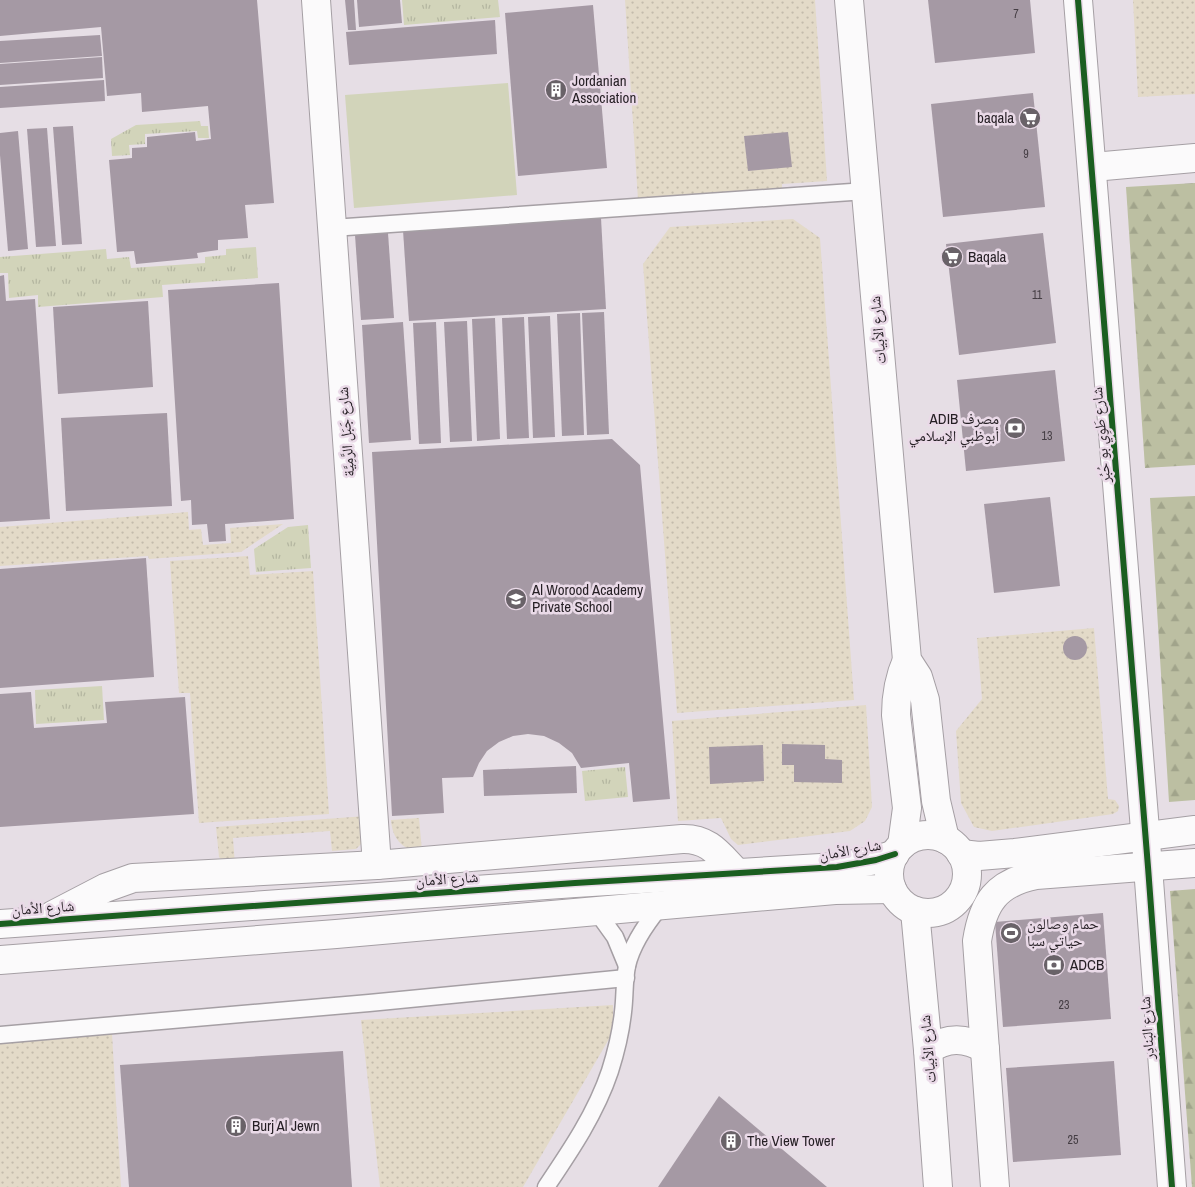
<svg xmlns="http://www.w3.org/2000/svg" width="1195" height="1187" font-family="'Archivo Narrow','Noto Naskh Arabic',sans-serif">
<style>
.grass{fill:url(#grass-tufts)}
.forest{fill:url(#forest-firs)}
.sand{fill:url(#sand-dots)}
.pitch{fill:#d2d4ba}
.building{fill:#a599a4}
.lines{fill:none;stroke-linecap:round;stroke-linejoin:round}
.lane-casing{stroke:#a59fa4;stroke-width:19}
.street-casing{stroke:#a59fa4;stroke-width:30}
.lane{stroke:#fbfafb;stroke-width:16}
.street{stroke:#fbfafb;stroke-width:28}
.cycleway-casing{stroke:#eadae8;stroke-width:9}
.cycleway{stroke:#1b5e20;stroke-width:6}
.labels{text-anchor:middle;stroke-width:5;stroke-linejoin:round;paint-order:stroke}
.number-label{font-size:12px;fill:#453e44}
.poi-label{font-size:15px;fill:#251f24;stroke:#eadae8;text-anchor:start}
.street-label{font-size:15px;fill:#251f24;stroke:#eadae8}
</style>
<defs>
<pattern id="grass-tufts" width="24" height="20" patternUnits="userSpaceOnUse" patternTransform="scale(1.25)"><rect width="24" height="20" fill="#d2d4ba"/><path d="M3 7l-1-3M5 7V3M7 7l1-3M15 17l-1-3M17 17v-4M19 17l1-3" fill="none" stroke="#b4b6a0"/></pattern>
<pattern id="forest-firs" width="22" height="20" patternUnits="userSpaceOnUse" patternTransform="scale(1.25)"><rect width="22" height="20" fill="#bcbfa2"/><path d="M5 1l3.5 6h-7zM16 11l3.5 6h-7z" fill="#a1a48b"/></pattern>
<pattern id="sand-dots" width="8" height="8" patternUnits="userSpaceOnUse" patternTransform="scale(1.25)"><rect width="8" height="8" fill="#e3dac8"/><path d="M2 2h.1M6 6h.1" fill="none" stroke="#c3bbac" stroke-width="1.8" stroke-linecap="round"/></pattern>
</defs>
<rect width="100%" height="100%" fill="#e6dee5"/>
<g class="grass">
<polygon points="402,0 498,0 500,17 404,25"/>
<polygon points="200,121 201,126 208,126 209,138 198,138 197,131 145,134 145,144 129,145 130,155 112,156 111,139 136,125"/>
<polygon points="256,247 258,278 162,285 163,297 38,307 38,295 9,298 8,273 0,273 0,257 106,249 107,259 129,257 131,268 205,263 205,257 226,255 226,249"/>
<polygon points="308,525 311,568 256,572 254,549 288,527"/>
<polygon points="102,686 104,720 36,724 35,690"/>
<polygon points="625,767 628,797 585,801 582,771"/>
</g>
<g class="forest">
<polygon points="1195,183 1195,465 1145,468 1126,187"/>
<polygon points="1195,496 1195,800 1169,802 1150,498"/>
<polygon points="1195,889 1195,1187 1192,1187 1170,891"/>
</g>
<g class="sand">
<polygon points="625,0 815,0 827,181 782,184 782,191 638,200"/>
<polygon points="1133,0 1195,0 1195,94 1138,97"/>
<polygon points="793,219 820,238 854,700 677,713 643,264 670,227"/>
<polygon points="188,512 189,530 201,529 203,545 231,543 230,528 283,524 241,552 149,559 148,556 0,566 0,527"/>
<polygon points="248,556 250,575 313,571 329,814 199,823 190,693 179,693 170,561"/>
<polygon points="1094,628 1108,799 1115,800 1119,806 1118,811 1113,814 992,831 974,827 961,803 956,731 982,699 977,638"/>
<polygon points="866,705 872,807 865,821 850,831 738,845 731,839 721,818 678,821 672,721"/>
<polygon points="366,816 368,837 356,849 332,851 330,831 233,838 235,865 227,866 219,857 216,827"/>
<path d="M 419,818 L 422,851 C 403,852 392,838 391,820 Z"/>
<polygon points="613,1005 613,1032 523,1187 380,1187 361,1020"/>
<polygon points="112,1034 121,1187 0,1187 0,1040"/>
</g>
<polygon class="pitch" points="508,83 517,195 354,208 345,95"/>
<g class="building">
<polygon points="0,0 257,0 274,203 245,205 248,238 218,240 218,250 197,253 198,258 136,264 134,251 117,252 109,160 132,158 132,148 147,147 147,137 195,132 196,141 211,139 208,106 142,112 141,93 107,96 101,27 0,36"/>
<polygon points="345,0 354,0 356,30 348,30"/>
<polygon points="357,0 400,0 402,23 359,27"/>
<polygon points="928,0 1030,0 1035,53 935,63"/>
<polygon points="593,5 607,168 518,176 505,13"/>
<polygon points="495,20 497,54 349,65 346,32"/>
<polygon points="100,35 102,56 0,63 0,41"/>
<polygon points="102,57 103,78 0,85 0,64"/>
<polygon points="104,80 105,101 0,108 0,87"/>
<polygon points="1033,93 1045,207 943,217 931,104"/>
<polygon points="73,126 82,244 62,245 53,127"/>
<polygon points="47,128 56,246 36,247 27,129"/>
<polygon points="18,131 28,249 8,251 0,155 0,133"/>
<polygon points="788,132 792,167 748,171 744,136"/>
<polygon points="601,218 606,309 409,321 403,230"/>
<polygon points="388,233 394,318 361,320 355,235"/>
<polygon points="1043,233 1056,343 959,355 946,244"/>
<polygon points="4,275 6,301 35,299 50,519 0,522 0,276"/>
<polygon points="279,283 294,519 225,524 226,541 209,542 207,524 192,525 191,500 181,501 168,290"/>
<polygon points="148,301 153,387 58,394 53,307"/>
<polygon points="604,312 609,434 587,435 582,313"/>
<polygon points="580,313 584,435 562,436 557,314"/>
<polygon points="550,316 555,437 533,438 528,317"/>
<polygon points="524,317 529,438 507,439 502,318"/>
<polygon points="495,318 500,439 477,441 472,319"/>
<polygon points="467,321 472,441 450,442 444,322"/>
<polygon points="403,322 411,440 369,443 362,325"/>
<polygon points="436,322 441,443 419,444 413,323"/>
<polygon points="1055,370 1065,461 966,471 957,380"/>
<polygon points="167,413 172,506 66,511 61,418"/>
<polygon points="612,439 640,465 670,799 633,802 629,763 581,768 572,753 559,743 544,736 528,734 513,736 499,742 487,751 479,763 473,777 442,778 444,813 392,816 372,452"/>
<polygon points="1050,497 1060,586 994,593 984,504"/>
<polygon points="146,558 154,677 0,688 0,569"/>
<circle cx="1075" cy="648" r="12"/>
<polygon points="31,692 34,728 107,723 105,702 185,697 194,814 0,827 0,694"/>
<polygon points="782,744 825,745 825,759 842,760 842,783 794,782 794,765 782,765"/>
<polygon points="763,745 764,781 710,784 709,747"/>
<polygon points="576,766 577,793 484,796 483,770"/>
<polygon points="1103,913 1111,1019 1003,1027 995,922"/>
<polygon points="343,1051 352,1187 129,1187 120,1065"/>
<polygon points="1114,1061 1121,1155 1013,1162 1006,1068"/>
<polygon points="719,1096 827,1187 658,1187"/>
</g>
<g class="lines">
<g class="lane-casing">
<g id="lane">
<polyline points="332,228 866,191"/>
<polyline points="597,912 615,937 627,966"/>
<polyline points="0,1035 369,1003 626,978"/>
<path d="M 546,1187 C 571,1150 596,1113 610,1071 C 616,1052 621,1031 623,1012 C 625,997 624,981 627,966 C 632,944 646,924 660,907"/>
</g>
</g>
<g class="street-casing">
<g id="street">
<polyline points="316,0 377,865"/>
<polyline points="849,0 907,660 918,677 925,700 936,801 945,839"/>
<polyline points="1078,0 1148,867 1172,1187"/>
<polyline points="1093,167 1195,158"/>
<circle cx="928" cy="874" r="39"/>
<path d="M 902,845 L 907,808 L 896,715 C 896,695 899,678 907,660"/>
<polyline points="961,854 979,856 1015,853 1195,830"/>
<polyline points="915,911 928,1050 938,1187"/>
<path d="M 53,915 L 105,888 L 133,878 L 377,865 L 682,839 C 710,838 720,856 738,874"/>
<polyline points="0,924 575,883 837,867 876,860 895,854"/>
<polyline points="0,960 336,934 835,890 892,889"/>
<path d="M 928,1050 C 947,1037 965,1037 985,1049"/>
<path d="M 995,1187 L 977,941 C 983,903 996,883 1036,875 L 1195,863"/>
</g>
</g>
<use href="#lane" class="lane"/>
<use href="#street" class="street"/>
<g class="cycleway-casing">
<g id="cycleway">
<polyline points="1078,0 1148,867 1172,1187"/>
<polyline points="0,924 575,883 837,867 876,860 895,854"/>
</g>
</g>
<use href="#cycleway" class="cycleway"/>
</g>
<defs>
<g id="building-disc" transform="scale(1.125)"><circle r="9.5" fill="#696268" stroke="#eadae8"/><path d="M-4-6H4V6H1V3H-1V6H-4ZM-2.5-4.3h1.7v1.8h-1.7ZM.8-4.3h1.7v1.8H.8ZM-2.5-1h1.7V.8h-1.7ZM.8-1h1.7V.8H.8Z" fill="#fff"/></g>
<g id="supermarket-disc" transform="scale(1.125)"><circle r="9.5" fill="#696268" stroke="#eadae8"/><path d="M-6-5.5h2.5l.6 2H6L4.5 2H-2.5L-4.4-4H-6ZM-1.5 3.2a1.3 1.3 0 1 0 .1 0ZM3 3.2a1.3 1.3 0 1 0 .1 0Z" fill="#fff"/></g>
<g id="bank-disc" transform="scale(1.125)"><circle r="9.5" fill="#696268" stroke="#eadae8"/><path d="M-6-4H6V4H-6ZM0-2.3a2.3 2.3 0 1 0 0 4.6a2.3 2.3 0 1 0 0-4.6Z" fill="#fff"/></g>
<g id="school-disc" transform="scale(1.125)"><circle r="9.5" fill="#696268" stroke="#eadae8"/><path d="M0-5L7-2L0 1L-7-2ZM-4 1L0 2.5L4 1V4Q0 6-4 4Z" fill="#fff"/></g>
<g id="stadium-disc" transform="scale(1.125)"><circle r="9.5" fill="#696268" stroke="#eadae8"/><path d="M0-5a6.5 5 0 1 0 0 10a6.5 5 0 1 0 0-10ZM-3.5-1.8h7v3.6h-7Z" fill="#fff"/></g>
</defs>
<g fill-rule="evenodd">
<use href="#building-disc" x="556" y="90"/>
<use href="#supermarket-disc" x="1030" y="118"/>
<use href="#supermarket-disc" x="952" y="257"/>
<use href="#bank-disc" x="1015" y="428"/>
<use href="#school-disc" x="516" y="599"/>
<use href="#stadium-disc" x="1011" y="933"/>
<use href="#bank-disc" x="1054" y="965"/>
<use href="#building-disc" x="236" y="1126"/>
<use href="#building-disc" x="731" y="1141"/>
</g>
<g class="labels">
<g class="number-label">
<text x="1016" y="18">7</text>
<text x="1026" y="158">9</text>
<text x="1037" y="299">11</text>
<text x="1047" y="440">13</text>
<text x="1064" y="1009">23</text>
<text x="1073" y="1144">25</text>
</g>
<g class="poi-label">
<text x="572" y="86">Jordanian<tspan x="572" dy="17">Association</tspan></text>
<text x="1014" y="123" text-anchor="end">baqala</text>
<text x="968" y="262">Baqala</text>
<text x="999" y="424" text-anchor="end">ADIB مصرف<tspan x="999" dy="17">أبوظبي الإسلامي</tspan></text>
<text x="532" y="595">Al Worood Academy<tspan x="532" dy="17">Private School</tspan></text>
<text x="1027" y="929">حمام وصالون<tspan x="1027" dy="17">حياتي سبا</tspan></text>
<text x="1070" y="970">ADCB</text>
<text x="252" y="1131">Burj Al Jewn</text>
<text x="747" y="1146">The View Tower</text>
</g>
<g class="street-label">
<text transform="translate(878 330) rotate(-95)" y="5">شارع الأبيات</text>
<text transform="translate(346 432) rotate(-94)" y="5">شارع جَبَل الرَّمِيَّة</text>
<text transform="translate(1101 435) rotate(-95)" y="5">شارع طَوِي بو حُبُر</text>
<text transform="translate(850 850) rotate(-10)" y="5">شارع الأمان</text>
<text transform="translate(447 879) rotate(-4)" y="5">شارع الأمان</text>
<text transform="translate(43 908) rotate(-4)" y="5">شارع الأمان</text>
<text transform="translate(1147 1028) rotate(-94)" y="5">شارع البَنادِر</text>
<text transform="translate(928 1049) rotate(-95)" y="5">شارع الأبيات</text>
</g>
</g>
</svg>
